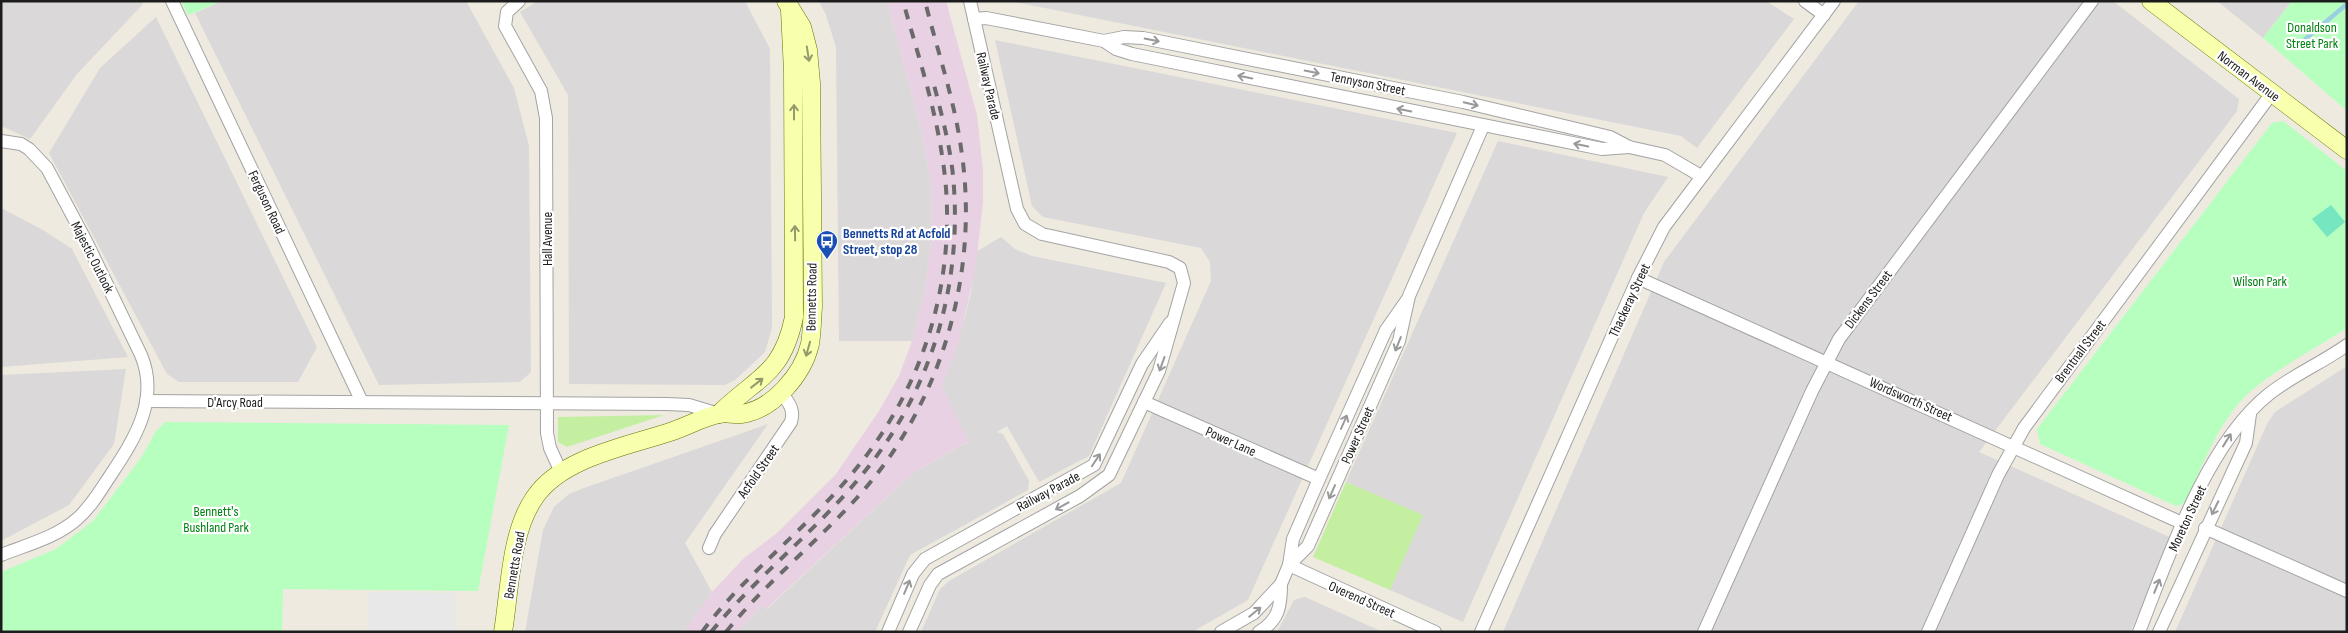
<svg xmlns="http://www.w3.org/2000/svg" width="2348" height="633" font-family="'Sofia Sans Condensed',sans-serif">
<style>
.residential{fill:#dad8d8}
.industrial{fill:#e8d1e3}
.grass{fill:#c4efa0}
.park{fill:#b7ffbf}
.pitch{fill:#75e6bf}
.parking{fill:#e8e8e8}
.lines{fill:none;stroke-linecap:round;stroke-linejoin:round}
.stream{stroke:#9bcfe1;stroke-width:4.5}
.street-casing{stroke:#a3a3a3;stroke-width:14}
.secondary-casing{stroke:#647500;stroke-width:19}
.street{stroke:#fff;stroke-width:12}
.secondary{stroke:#f8ffad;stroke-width:18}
.rail{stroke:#6a6a6a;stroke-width:4;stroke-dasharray:10 10;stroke-linecap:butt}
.oneway{stroke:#999}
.oneway2{stroke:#95996c}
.labels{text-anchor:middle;stroke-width:4.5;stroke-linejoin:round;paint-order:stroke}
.park-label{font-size:14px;fill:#018210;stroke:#fff}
.street-label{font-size:14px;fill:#1c1c1c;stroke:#fff}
.transit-label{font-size:14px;font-weight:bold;fill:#164399;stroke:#fff;text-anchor:start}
</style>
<rect width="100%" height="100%" fill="#eeeae0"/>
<g class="residential">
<polygon points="1,1 140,1 143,4 77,74 30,139 1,126"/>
<polygon points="222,1 466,1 514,88 529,146 531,372 520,382 379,385 195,13"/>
<polygon points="538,1 745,1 770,49 772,328 765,352 735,380 725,385 569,384 568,95 520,12"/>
<polygon points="819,1 887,1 920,126 931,182 932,233 925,292 912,341 839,341 836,47 826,15"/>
<polygon points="1010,1 1766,1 1794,19 1697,148 1681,136"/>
<polygon points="1859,1 2113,1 2239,99 2237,111 1979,452 2172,538 2130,632 1503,632 1664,262"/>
<polygon points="2217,1 2292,1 2263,38"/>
<polygon points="156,17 317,347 298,382 179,382 167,374 49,153 100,68"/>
<polygon points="995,40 1457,133 1248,600 1192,632 921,632 940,589 949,581 1121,483 1211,281 1210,262 1201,248 1043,217 1032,206"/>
<polygon points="1498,141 1668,177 1644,213 1463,622 1390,590 1422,515 1346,482"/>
<polygon points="1,208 43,230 72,249 128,357 1,367"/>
<polygon points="1001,237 1015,249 1032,256 1166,283 1089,456 1039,482 1007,426 997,432 1003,434 1029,481 1028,490 910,555 875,632 738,632 762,606 767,609 913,473 967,442 942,387 965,317 971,292 976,252"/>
<polygon points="2347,366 2347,632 2175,632 2267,424 2275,412"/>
<polygon points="126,369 114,444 69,505 1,541 1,375"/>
<polygon points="768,424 685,543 712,592 684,632 525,632 543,530 554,507 569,494 584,488"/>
<polygon points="1305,597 1383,632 1277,632 1294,600"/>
</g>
<polygon class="industrial" points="887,1 946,1 977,115 983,170 983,202 976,266 959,341 942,387 968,441 913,473 766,609 762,606 738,632 684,632 712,592 743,559 777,533 836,474 879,411 899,376 912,341 925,291 932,233 931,182 920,126"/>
<g class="grass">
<polygon points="664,415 567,447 558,442 558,417"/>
<polygon points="1346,482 1423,515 1390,590 1313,557"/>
</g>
<g class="park">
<polygon points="181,1 222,1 188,15"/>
<polygon points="2292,1 2347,1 2347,111 2263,38"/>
<path d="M 2283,121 L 2347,171 L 2347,328 C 2316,348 2263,376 2240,402 C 2215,430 2201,470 2185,503 L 2176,506 L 2040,444 L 2037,429 L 2272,123 Z"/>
<polygon points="165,422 509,425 478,591 283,589 282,632 1,632 1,572 56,549 93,521 141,458 156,431"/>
</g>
<polygon class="pitch" points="2331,205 2345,222 2327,237 2312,219"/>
<polygon class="parking" points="368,592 456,593 455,632 367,631"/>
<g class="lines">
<polyline class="stream" points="2303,41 2347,4"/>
<g class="street-casing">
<g id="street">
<polyline points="172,1 362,402"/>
<polyline points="519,1 507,12 505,26 541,91 546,118 547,433 550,448 561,472"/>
<polyline points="1805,1 1824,15"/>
<polyline points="974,19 986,18 1104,41 1124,37 1143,38 1463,102 1610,137 1629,147 1665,155 1701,176"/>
<polyline points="1104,41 1116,49 1132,54 1602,149 1629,147"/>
<path d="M 1,141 L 21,144 L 29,149 L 47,168 L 86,241 L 141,355 C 160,400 134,440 110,476 C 100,491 91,507 77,519 C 57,537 26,545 1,555"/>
<polyline points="1638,278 2182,523"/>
<polyline points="146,401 667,404 689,405 719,414"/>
<polyline points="1144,402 1319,479"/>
<polyline points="2205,528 2347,591"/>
<path d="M 709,548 L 715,534 L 791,422 C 795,409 788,402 781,392"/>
<polyline points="1289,565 1308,546 1399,341 1409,296 1483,126"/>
<polyline points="1289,565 1435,632"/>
<polyline points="888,632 913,574 925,559 1094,465 1142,364 1170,323"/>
<polyline points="909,632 930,585 938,574 1080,496 1109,475 1159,371 1184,283 1180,268 1169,262 1042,234 1025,224 1017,209 970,1"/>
<polyline points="1221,632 1254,613 1281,584 1289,565 1293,539 1319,479 1386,330 1407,300"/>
<path d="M 1259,632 C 1279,620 1281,606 1281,584"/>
<polyline points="1481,632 1638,278 1664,227 1834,1"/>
<polyline points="1704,632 1812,391 1839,339 2092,1"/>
<polyline points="1928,632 1998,475 2024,428 2272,93"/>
<path d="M 2139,632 C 2168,558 2206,444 2269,394 C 2293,375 2322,363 2347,345"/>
<polyline points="2159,632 2246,443 2250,414"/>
</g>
</g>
<g class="secondary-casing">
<g id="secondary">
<polyline points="2151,1 2347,150"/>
<path d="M 719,414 C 756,377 782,376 794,317 L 793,71 L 790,10"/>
<path d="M 503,632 C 510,590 510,532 535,497 C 562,457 629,446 673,431 C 688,426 703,417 719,414 C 726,412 734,415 741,414 C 773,410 803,374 810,344 C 812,332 812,319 813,307 L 811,83 L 808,50 L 802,27 L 786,1"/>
</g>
</g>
<use href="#street" class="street"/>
<use href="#secondary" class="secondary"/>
<g class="rail">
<path d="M 702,632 C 745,574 804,531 850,476 C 926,387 961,271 942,155 C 934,103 917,52 903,1"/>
<path d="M 711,632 C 757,576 815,532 861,476 C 928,396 961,293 954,188 C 952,152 942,116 933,81"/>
<path d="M 726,632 C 767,581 820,540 863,491 C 943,399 980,269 961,148 C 954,98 937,50 925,1"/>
</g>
</g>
<defs><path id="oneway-shaft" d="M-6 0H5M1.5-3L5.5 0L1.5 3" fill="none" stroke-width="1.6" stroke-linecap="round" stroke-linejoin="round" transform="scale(1.25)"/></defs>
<g class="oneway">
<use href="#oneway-shaft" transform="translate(1152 40) rotate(11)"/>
<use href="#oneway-shaft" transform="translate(1312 72) rotate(11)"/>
<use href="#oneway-shaft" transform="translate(1245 77) rotate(-169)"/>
<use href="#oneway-shaft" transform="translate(1471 104) rotate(13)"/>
<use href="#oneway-shaft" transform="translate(1404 110) rotate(-168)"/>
<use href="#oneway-shaft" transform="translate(1581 145) rotate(-169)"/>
<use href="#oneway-shaft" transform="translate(1398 344) rotate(112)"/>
<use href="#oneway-shaft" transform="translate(1162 364) rotate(110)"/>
<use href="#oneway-shaft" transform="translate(1344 422) rotate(-66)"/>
<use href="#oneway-shaft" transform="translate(2227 440) rotate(-58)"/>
<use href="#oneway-shaft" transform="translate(1096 460) rotate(-56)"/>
<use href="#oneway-shaft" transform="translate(1332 492) rotate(114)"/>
<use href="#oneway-shaft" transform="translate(1062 506) rotate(151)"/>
<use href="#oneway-shaft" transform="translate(2215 508) rotate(116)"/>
<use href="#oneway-shaft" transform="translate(2157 586) rotate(-68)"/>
<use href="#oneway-shaft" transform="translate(907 587) rotate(-67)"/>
<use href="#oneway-shaft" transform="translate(1255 612) rotate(-39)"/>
</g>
<g class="oneway2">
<use href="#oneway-shaft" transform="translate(808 54) rotate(81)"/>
<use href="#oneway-shaft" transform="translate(794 112) rotate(-90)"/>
<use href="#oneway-shaft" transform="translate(795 233) rotate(-91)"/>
<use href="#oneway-shaft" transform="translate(808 349) rotate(106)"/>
<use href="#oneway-shaft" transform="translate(757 383) rotate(-38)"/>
</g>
<defs>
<g id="bus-pin" transform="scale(1.125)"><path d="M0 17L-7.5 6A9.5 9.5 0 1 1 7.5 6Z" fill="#1a4fb4" stroke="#fff"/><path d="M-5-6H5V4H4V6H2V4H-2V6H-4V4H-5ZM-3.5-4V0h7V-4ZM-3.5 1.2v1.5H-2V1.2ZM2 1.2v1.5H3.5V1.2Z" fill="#fff"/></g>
</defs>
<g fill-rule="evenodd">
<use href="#bus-pin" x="827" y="241"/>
</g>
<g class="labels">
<g class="park-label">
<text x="2312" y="32">Donaldson<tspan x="2312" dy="16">Street Park</tspan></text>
<text x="2260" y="286">Wilson Park</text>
<text x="216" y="516">Bennett's<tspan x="216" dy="16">Bushland Park</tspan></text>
</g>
<g class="street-label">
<text transform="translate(2249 76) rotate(37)" y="5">Norman Avenue</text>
<text transform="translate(1368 83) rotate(11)" y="5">Tennyson Street</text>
<text transform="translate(989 86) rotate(77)" y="5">Railway Parade</text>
<text transform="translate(267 202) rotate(65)" y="5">Ferguson Road</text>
<text transform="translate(547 239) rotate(-90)" y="5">Hall Avenue</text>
<text transform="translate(93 257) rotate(63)" y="5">Majestic Outlook</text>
<text transform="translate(811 297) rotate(-89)" y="5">Bennetts Road</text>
<text transform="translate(1868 299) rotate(-53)" y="5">Dickens Street</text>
<text transform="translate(1629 300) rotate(-65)" y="5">Thackeray Street</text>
<text transform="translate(2080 351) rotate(-53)" y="5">Brentnall Street</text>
<text transform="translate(1911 399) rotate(24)" y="5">Wordsworth Street</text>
<text x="235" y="407">D'Arcy Road</text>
<text transform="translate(1357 435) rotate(-66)" y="5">Power Street</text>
<text transform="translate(1231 441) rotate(24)" y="5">Power Lane</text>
<text transform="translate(758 471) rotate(-55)" y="5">Acfold Street</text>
<text transform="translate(1048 491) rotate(-28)" y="5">Railway Parade</text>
<text transform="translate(2187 518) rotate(-65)" y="5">Moreton Street</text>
<text transform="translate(514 565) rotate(-80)" y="5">Bennetts Road</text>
<text transform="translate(1362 599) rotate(24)" y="5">Overend Street</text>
</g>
<g class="transit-label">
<text x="843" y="238">Bennetts Rd at Acfold<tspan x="843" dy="16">Street, stop 28</tspan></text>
</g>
</g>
<rect width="2348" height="633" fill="none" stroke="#1c1c1c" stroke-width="5"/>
</svg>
